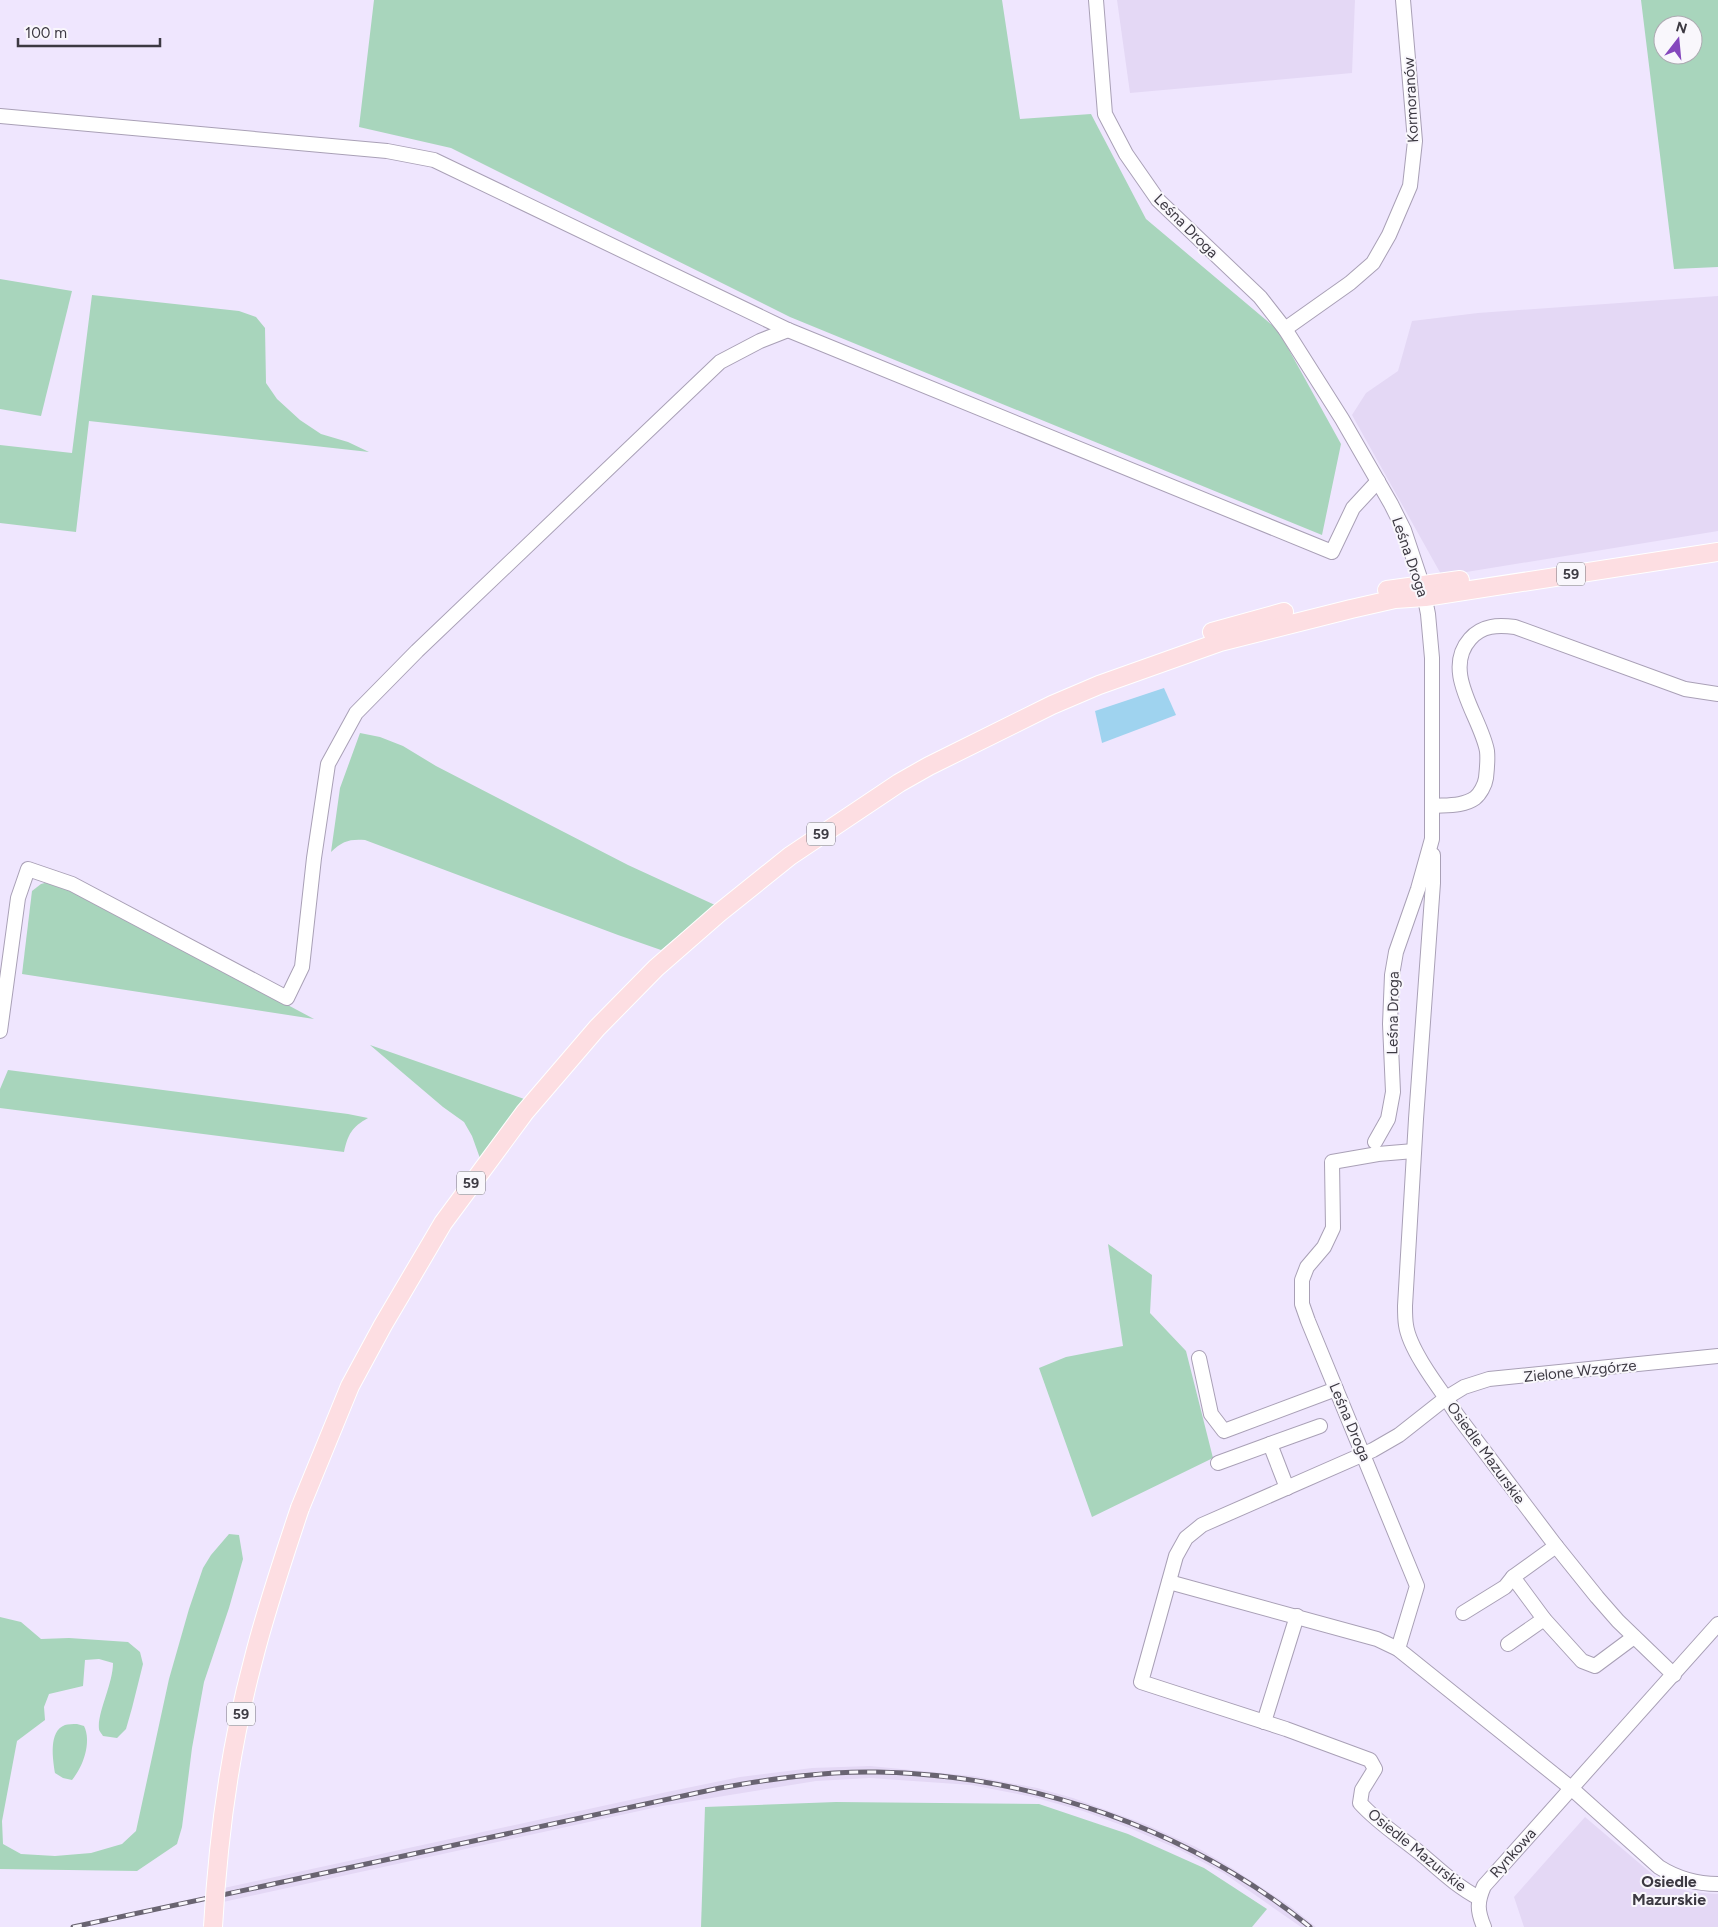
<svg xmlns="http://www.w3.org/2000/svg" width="1718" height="1927" font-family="Figtree,sans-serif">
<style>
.built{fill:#e4d8f5}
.green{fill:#a8d5bc;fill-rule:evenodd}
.water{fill:#9fd3ef}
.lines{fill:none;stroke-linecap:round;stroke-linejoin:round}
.minor-casing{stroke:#a9a0b6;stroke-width:16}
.major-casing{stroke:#fff;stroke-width:20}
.minor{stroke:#fff;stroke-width:14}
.major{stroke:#fddee2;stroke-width:18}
.rail-casing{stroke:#696471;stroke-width:5}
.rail{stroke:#f9f7fc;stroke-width:3;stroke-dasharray:9;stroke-linecap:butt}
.major-bridge-casing{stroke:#fff;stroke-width:20;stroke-linecap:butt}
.major-bridge{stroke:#fddee2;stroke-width:18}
.labels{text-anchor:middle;stroke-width:4;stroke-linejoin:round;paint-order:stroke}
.shield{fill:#f9f7fc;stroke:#75727a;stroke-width:1}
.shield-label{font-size:14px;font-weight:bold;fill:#3c3942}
.street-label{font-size:15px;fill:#3c3942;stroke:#f9f7fc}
.neighbourhood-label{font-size:16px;font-weight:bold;fill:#3c3942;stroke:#f9f7fc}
</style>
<rect width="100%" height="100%" fill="#efe6fe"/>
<g class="built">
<polygon points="1117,0 1355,0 1352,73 1130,93"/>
<polygon points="1718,296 1718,531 1442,576 1352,415 1366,393 1398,371 1412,321 1478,313"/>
<polygon points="870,1766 973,1776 1037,1788 1073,1798 1145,1824 1196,1847 1232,1868 1290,1906 1316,1927 1301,1927 1225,1874 1180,1850 1132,1829 1083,1811 1033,1797 971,1785 870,1778 816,1781 662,1806 223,1902 224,1888 667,1792 740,1777 812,1768"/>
<polygon points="1585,1817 1665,1885 1692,1892 1718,1894 1718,1927 1524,1927 1514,1897"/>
</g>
<g class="green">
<polygon points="374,0 1002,0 1020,119 1091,114 1146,219 1278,330 1341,444 1322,535 790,317 451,148 359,127"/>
<path d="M 1641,0 L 1718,0 L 1718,267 L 1674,269 ZM 1663,25 L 1693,25 L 1693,55 L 1663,55 Z"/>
<polygon points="0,279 72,291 41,416 0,409"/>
<polygon points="92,295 239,311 256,317 265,328 266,383 277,399 300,420 321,434 348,442 369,452 89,421 76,532 0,523 0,445 72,453"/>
<path d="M 360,733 L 380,737 L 403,746 L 436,766 L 628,865 L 715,905 L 661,950 L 618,935 L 365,840 C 349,839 343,841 331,852 L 340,788 Z"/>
<polygon points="52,881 72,890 314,1019 22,974 32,891 41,884"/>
<polygon points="370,1045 527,1100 481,1161 472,1136 464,1122 443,1107"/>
<path d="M 8,1070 L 348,1114 L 368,1118 C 352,1127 348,1134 344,1152 L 0,1108 L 0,1089 Z"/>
<polygon points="1108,1244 1152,1275 1150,1313 1186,1351 1213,1458 1092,1517 1039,1368 1066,1357 1123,1346"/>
<path d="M 229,1534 L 239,1535 L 243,1559 L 229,1608 L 204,1682 L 192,1748 L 182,1827 L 177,1844 L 137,1871 L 0,1869 L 0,1617 L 21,1622 L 41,1639 L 69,1638 L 128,1642 L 140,1652 L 143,1664 L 132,1708 L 126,1729 L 117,1738 L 103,1736 C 102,1734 99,1731 99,1729 C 97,1713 113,1684 113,1663 L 99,1659 L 85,1660 L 83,1686 L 49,1694 L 44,1707 L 45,1720 L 17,1741 L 2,1821 L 3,1844 L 21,1854 L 55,1856 L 91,1853 L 122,1844 L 136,1831 L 169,1679 L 189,1609 L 203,1568 L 211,1555 Z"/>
<path d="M 77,1724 L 84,1726 C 92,1742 83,1767 72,1780 L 63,1778 L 55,1773 C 53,1760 48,1731 65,1725 C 68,1724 73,1724 77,1724 Z"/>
<polygon points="836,1802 1039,1804 1128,1834 1204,1868 1267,1909 1252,1927 701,1927 705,1807"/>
</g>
<polygon class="water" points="1164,688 1176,715 1102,743 1095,711"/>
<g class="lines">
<g class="minor-casing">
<g id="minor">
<polyline points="1096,0 1105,114 1126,154 1158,200 1260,297 1285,329 1342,419 1391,504 1404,530 1422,584 1428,614 1432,658 1432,839 1418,889 1396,952 1392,975 1390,1024 1393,1092 1388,1119 1375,1142"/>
<polyline points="0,116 387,151 434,160 788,330 1332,552 1353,508 1378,481"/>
<polyline points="1285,329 1350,283 1373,263 1389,235 1410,186 1415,141 1403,0"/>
<path d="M 1434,806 C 1447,805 1464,806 1475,798 C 1480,794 1485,785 1486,778 C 1487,769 1488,760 1487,751 C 1481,717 1441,672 1470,639 C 1482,625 1498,625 1515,627 L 1685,689 L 1718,694"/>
<path d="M 1433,855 L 1433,883 L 1416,1119 L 1405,1306 C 1405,1312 1405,1319 1406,1325 C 1409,1347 1433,1380 1446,1398 L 1464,1387 L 1489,1379 L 1718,1356"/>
<polyline points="0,1031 18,898 28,869 72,884 287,998 302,967 314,858 328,764 356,713 417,651 720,362 760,341 788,330"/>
<polyline points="1199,1358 1211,1414 1224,1431 1336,1389"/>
<polyline points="1218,1463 1270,1444"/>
<polyline points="1287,1488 1270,1444 1320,1426"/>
<polyline points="1556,1546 1513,1577 1544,1619 1582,1661 1595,1666 1634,1637"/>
<path d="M 1169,1582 L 1377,1639 L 1398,1649 L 1571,1788 L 1659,1867 C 1678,1879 1696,1884 1718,1884"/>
<polyline points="1463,1613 1505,1587 1513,1577"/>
<polyline points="1508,1644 1544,1619"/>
<polyline points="1398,1649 1417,1586 1308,1321 1302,1304 1302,1280 1307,1267 1324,1247 1333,1228 1332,1162 1378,1154 1414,1151"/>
<polyline points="1264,1722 1297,1616"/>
<path d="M 1479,1898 C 1456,1886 1439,1869 1420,1853 C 1399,1836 1378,1823 1360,1803 L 1362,1790 L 1375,1769 L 1370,1760 L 1286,1729 L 1141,1682 L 1176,1556 L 1186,1538 L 1202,1525 L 1373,1450 L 1399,1435 L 1446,1398 L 1457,1415 L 1556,1546 L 1597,1597 L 1618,1621 L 1674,1675"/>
<path d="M 1484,1927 C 1477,1910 1477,1902 1484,1886 L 1718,1624"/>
</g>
</g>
<g class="major-casing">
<g id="major">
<polyline points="1387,590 1460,580"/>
<polyline points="1212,632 1284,612"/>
<polyline points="300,1508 350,1386 383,1325 443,1223 525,1112 597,1028 656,968 719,913 790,856 899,783 929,766 1052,705 1099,685 1220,642 1351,609 1395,599 1425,597 1718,552"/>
</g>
</g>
<use href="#minor" class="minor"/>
<use href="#major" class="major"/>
<g class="rail-casing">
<path id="rail" d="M 73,1927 L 720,1788 C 771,1779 824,1771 877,1772 C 1032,1775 1189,1829 1310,1927"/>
</g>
<use href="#rail" class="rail"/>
<g class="major-bridge-casing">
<path id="major-bridge" d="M 213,1927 C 218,1838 230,1747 253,1661 C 266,1609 283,1559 300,1508"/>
</g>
<use href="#major-bridge" class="major-bridge"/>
</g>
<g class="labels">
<g class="shield">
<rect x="1557" y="562.5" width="28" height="23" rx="4"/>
<rect x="807" y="822.5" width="28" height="23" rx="4"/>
<rect x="457" y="1171.5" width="28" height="23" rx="4"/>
<rect x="227" y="1702.5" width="28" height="23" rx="4"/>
</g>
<g class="shield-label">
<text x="1571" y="579">59</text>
<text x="821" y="839">59</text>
<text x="471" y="1188">59</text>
<text x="241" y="1719">59</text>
</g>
<g class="street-label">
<text transform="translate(1411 100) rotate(-93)" y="5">Kormoranów</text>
<text transform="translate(1186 226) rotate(45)" y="5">Leśna Droga</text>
<text transform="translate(1410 557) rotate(71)" y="5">Leśna Droga</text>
<text transform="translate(1393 1013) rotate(-89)" y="5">Leśna Droga</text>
<text transform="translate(1580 1371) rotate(-6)" y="5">Zielone Wzgórze</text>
<text transform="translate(1350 1422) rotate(67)" y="5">Leśna Droga</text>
<text transform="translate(1486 1453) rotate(54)" y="5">Osiedle Mazurskie</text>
<text transform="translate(1417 1850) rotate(39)" y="5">Osiedle Mazurskie</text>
<text transform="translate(1513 1853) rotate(-48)" y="5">Rynkowa</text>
</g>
<g class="neighbourhood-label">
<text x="1669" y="1887">Osiedle<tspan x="1669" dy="18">Mazurskie</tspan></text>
</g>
</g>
<g transform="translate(1678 40) rotate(16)"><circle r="24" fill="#f9f7fc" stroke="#adabb2"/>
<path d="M0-4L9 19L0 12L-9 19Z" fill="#8548bd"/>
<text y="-8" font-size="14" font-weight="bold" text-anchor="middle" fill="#3c3942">N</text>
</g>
<path d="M18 38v8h142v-8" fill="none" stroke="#3c3942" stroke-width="2.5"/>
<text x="25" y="38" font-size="15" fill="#3c3942" stroke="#f9f7fc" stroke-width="4" paint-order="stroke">100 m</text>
</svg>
